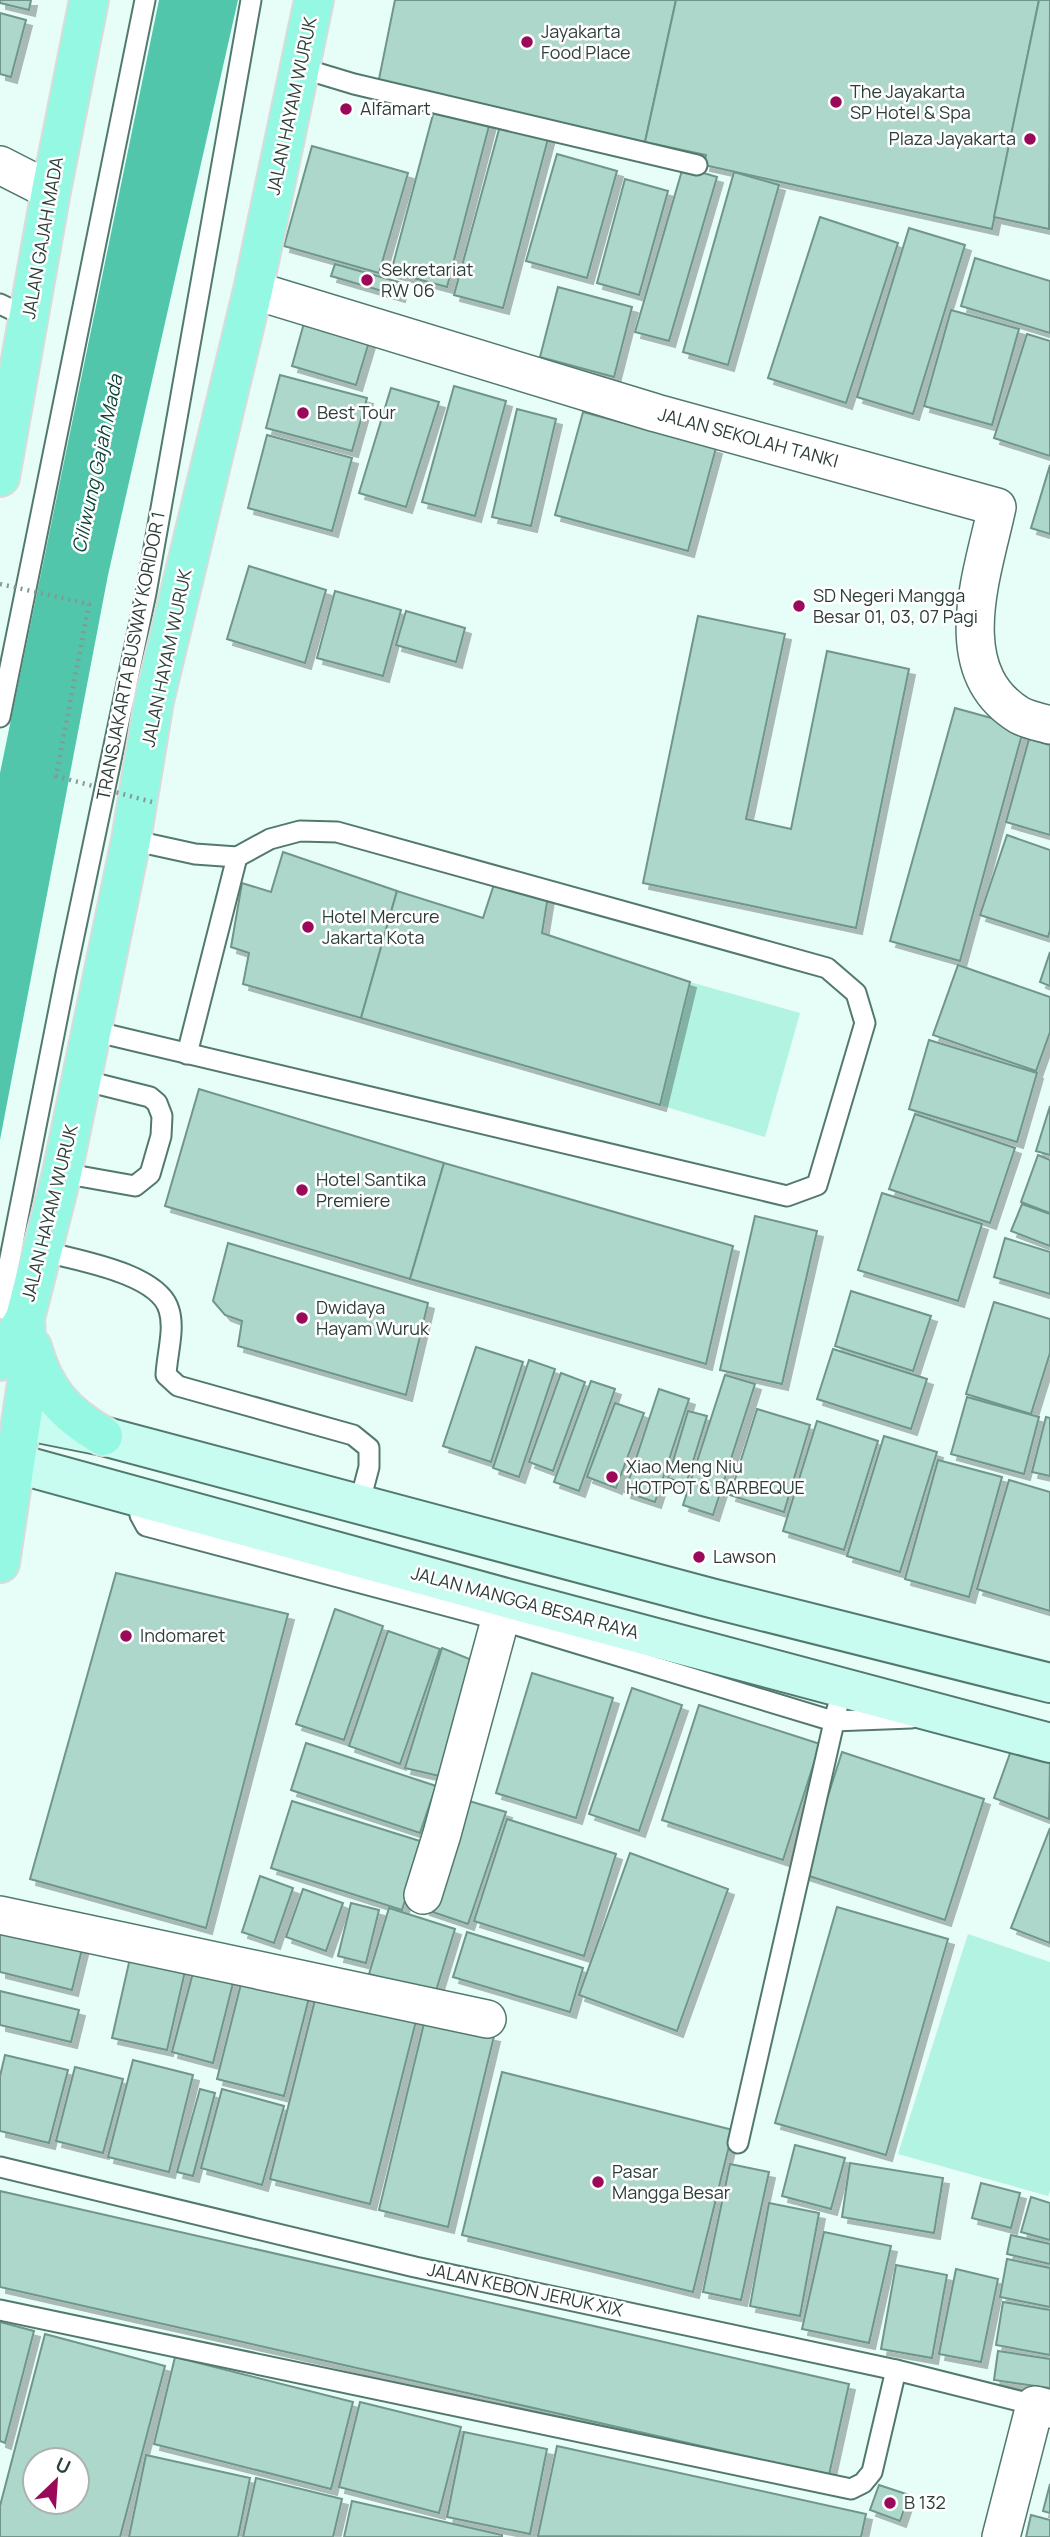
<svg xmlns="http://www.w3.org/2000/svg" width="1050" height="2537" font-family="Manrope,sans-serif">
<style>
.green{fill:#b3f3e1}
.water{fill:#51c6ab}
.building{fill:#aed7cb;stroke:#6f968b;stroke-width:2;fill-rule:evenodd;filter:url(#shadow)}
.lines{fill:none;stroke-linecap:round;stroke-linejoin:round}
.service-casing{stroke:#53796e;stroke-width:23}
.minor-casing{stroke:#53796e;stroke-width:40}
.secondary-casing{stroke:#53796e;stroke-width:42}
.primary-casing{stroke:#d9dcdb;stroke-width:42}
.service{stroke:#fff;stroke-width:19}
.minor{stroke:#fff;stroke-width:37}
.secondary{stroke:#c9fcf1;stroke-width:38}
.primary{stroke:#94f8e3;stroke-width:38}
.path-bridge{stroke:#849993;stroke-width:4.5;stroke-dasharray:2 5;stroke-linecap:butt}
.poi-dot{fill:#9a095a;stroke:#fff;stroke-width:2.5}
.labels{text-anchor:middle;stroke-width:5;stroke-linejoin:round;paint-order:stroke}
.poi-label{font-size:18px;fill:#2d3e39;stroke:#fff;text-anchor:start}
.street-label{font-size:18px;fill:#2d3e39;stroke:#fff}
.water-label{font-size:19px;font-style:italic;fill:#0e4337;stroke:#fff}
</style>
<defs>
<filter id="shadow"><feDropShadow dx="6" dy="6" stdDeviation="0" flood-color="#0004"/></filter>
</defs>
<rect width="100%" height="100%" fill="#e6fef7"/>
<g class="green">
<polygon points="690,982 800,1013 765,1137 660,1105"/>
<polygon points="968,1934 1050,1962 1050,2191 1048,2196 898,2154"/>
</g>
<polygon class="water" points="159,0 238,0 108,575 0,1140 0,773"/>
<g class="building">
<polygon points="0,0 31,0 29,10 0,3"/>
<polygon points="395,0 676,0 645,142 378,84"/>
<polygon points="676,0 1039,0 992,229 704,165 706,155 645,142"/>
<polygon points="1039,0 1050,0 1049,229 994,217"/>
<polygon points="0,13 26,20 11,77 0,74"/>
<polygon points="435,107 490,122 447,287 391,272"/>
<polygon points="501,122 549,135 503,308 454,295"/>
<polygon points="312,146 408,173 379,273 284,246"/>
<polygon points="557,154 617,171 587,278 526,261"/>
<polygon points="683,167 717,177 669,341 635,332"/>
<polygon points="734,172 779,185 728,365 683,352"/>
<polygon points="625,179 668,191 639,295 597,283"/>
<polygon points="820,217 898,243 846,403 768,378"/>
<polygon points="909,228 965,245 913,414 857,397"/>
<polygon points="975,258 1050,281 1050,333 961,306"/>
<polygon points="335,264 402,283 399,296 331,276"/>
<polygon points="558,287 632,307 614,377 540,357"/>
<polygon points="951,310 1019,329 992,425 924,406"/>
<polygon points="304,323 369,342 356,385 292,366"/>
<polygon points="1027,334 1050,341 1050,456 994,438"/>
<polygon points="280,375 367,398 352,451 266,428"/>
<polygon points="454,386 506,401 475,516 422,502"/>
<polygon points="391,388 439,402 406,507 359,493"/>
<polygon points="517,409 556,419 531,526 492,517"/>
<polygon points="583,412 716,448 688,551 555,515"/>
<polygon points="267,435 352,458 332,531 248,508"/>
<polygon points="1050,465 1050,534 1031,528"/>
<polygon points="249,566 326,590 305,663 227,639"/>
<polygon points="335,591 401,610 383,676 317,658"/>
<polygon points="406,611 465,628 456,662 396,645"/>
<polygon points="698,616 785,634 746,819 791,829 827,651 909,669 856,928 643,883"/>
<polygon points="955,708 1024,727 960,961 890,941"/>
<polygon points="1029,739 1050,745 1050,835 1006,822"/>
<polygon points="1007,835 1050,850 1050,930 1048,937 980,915"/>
<polygon points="283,852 397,891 361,1018 243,984 249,953 231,947 242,883 271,892"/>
<polygon points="496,878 548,896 542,933 690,982 660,1105 361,1018 397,891 483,918"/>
<polygon points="1050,952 1050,986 1040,982"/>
<polygon points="958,965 1050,997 1050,1032 1036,1071 933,1035"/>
<polygon points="929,1040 1037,1073 1017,1142 909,1109"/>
<polygon points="199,1089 444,1163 410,1279 165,1206"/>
<polygon points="1050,1106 1050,1155 1036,1151"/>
<polygon points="915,1114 1015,1148 990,1223 889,1189"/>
<polygon points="1038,1155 1050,1160 1050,1213 1021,1202"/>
<polygon points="444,1163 733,1246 706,1364 410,1279"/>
<polygon points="882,1193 982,1224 958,1301 858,1270"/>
<polygon points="1022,1204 1050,1214 1050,1246 1011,1231"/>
<polygon points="755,1216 817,1231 782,1384 720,1370"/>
<polygon points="1005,1238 1050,1252 1050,1294 994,1277"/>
<polygon points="228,1243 428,1303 406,1395 238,1346 242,1321 225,1315 213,1301"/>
<polygon points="851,1291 931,1316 913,1371 835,1346"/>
<polygon points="994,1302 1050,1319 1050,1353 1031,1414 966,1394"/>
<polygon points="476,1347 523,1362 491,1462 443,1446"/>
<polygon points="833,1349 927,1379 911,1429 817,1399"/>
<polygon points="529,1360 555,1369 519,1477 493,1468"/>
<polygon points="561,1373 585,1382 553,1471 529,1462"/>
<polygon points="725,1375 755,1384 713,1515 683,1505"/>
<polygon points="591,1381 615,1389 579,1491 554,1482"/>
<polygon points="659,1389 689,1399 655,1502 625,1492"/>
<polygon points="967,1397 1039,1417 1024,1474 951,1454"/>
<polygon points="615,1403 644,1413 616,1488 587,1477"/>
<polygon points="757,1409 810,1425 784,1512 730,1495"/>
<polygon points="688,1411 707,1416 686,1484 668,1478"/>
<polygon points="1046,1417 1050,1418 1050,1476 1032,1472"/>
<polygon points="817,1421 878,1441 844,1550 783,1531"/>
<polygon points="884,1436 937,1452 900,1572 847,1556"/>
<polygon points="938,1460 1002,1477 969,1597 905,1579"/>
<polygon points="1009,1480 1050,1492 1050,1611 977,1589"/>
<polygon points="116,1573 288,1614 206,1928 30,1879"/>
<polygon points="335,1609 383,1626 344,1740 296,1724"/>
<polygon points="388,1631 440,1649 400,1764 349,1746"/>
<polygon points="442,1648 482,1664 452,1779 405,1768"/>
<polygon points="532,1673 613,1698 576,1818 496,1793"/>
<polygon points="632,1688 682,1705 639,1831 589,1814"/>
<polygon points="699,1705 820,1744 783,1860 662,1820"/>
<polygon points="306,1743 436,1786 420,1833 291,1790"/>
<polygon points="1013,1745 1050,1759 1049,1819 994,1798"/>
<polygon points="842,1752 984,1799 945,1920 803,1874"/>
<polygon points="459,1798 506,1812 468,1924 424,1909"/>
<polygon points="292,1801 423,1842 402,1910 271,1868"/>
<polygon points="507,1819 616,1854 584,1956 474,1921"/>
<polygon points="1050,1828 1050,1943 1011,1928"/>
<polygon points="630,1853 728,1889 677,2031 579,1995"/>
<polygon points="260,1876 293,1888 274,1943 242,1932"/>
<polygon points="303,1889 343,1903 326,1951 286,1937"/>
<polygon points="351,1903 379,1910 366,1963 338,1956"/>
<polygon points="837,1907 948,1939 886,2155 775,2123"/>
<polygon points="389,1908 455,1929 435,1994 369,1974"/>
<polygon points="0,1925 83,1945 72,1990 0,1972"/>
<polygon points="467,1932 583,1968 570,2012 453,1977"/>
<polygon points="133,1945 188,1958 167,2050 112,2038"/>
<polygon points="195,1965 235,1975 213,2063 172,2052"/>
<polygon points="244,1972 311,1990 284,2096 217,2079"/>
<polygon points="319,1984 419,2009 370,2204 270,2179"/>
<polygon points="0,1991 79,2010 71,2042 0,2025"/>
<polygon points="425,2019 494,2036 448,2227 379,2210"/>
<polygon points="5,2055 68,2070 49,2143 0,2131 0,2076"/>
<polygon points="133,2060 193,2075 169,2172 108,2157"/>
<polygon points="75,2067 123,2079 103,2153 56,2141"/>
<polygon points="502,2072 733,2130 693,2292 462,2235"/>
<polygon points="200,2089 215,2093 193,2176 177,2172"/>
<polygon points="222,2089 284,2106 262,2185 201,2168"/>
<polygon points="795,2145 845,2158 831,2209 782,2196"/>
<polygon points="850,2163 943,2178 934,2233 842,2217"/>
<polygon points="730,2164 769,2172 741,2300 703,2292"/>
<polygon points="981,2183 1020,2193 1011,2228 972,2218"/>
<polygon points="0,2191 849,2384 829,2475 0,2287"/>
<polygon points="1031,2197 1050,2203 1050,2240 1021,2232"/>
<polygon points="769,2203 819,2213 800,2316 750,2306"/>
<polygon points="824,2232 891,2246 869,2343 802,2329"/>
<polygon points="1011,2235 1050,2244 1050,2264 1007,2254"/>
<polygon points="1007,2259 1050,2268 1050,2307 1000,2297"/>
<polygon points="896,2265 947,2275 932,2358 881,2349"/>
<polygon points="956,2269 998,2279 981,2362 939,2354"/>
<polygon points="1003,2302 1050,2310 1050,2355 996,2345"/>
<polygon points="0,2322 34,2331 5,2443 0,2441"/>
<path d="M 45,2334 L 165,2366 L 120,2537 L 0,2537 L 0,2506 ZM 35,2460 L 77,2460 L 77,2502 L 35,2502 Z"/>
<polygon points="998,2351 1050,2359 1050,2388 994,2380"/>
<polygon points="175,2357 353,2402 331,2489 154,2444"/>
<polygon points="360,2402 461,2427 439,2513 339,2487"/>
<polygon points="464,2432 547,2449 530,2534 447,2517"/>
<polygon points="557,2446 866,2514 861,2537 538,2536"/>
<polygon points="146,2455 250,2478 238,2537 129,2537"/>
<polygon points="256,2478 342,2499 333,2537 243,2537"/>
<polygon points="1050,2484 1050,2513 1043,2511"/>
<polygon points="879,2485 909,2495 900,2521 870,2510"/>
<polygon points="352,2501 502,2535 502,2537 344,2537"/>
<polygon points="1031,2515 1050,2520 1050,2537 1026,2537"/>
</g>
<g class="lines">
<g class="service-casing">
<g id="service">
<polyline points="301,68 354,84 697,165"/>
<polyline points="0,304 29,318"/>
<polyline points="0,717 145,0"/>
<polyline points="93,1031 787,1196 817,1185 865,1023 856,993 827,968 337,832 300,831 270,839 237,857 195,854 131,840"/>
<polyline points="187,1054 237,857"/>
<polyline points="62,1173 135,1186 150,1174 161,1136 162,1116 157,1103 150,1097 82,1080"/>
<path d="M 42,1251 C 75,1260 159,1273 169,1310 C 175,1329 167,1354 166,1375 L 178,1386 L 353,1435 L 369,1448 L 369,1467 L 359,1505"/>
<polyline points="0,1309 66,974 146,593 251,0"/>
<polyline points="138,1495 140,1515 146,1526 500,1620 833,1721 911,1718"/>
<polyline points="738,2143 837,1709"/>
<polyline points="0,2167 415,2267 896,2370 1035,2405"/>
<polyline points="0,2310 851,2489 863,2483 872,2472 896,2370"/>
</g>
</g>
<g class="minor-casing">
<g id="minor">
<polyline points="0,165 51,191"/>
<path d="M 253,290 L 656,413 L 997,507 C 983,573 946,670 1019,715 C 1028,720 1040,722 1050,725"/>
<polyline points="423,1895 442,1834 506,1598"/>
<polyline points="0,1915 487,2019"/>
<polyline points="1001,2537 1035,2405 1050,2409"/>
</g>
</g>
<g class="secondary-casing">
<g id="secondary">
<polyline points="23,1420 103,1436 711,1598 1050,1683"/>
<polyline points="0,1459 506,1598 1050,1743"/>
</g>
</g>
<g class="primary-casing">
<g id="primary">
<polyline points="0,477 51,191 89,0"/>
<path d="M 32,1347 C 44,1391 65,1414 103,1436"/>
<polyline points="0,1361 25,1318 62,1173 131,840 154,701 253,290 314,0"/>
<polyline points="0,1563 28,1376 25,1318"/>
</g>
</g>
<use href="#service" class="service"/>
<use href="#minor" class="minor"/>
<use href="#secondary" class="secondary"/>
<use href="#primary" class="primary"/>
<polyline class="path-bridge" points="0,584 89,604 56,776 152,802"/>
</g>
<g class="poi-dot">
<circle cx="527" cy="42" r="7"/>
<circle cx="836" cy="102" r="7"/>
<circle cx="346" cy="109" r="7"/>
<circle cx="1030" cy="139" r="7"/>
<circle cx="367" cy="280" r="7"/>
<circle cx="303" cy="413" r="7"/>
<circle cx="799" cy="606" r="7"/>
<circle cx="308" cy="927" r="7"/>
<circle cx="302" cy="1190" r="7"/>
<circle cx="302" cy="1318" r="7"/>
<circle cx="612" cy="1477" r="7"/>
<circle cx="699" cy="1557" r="7"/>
<circle cx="126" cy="1636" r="7"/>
<circle cx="598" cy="2182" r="7"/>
<circle cx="890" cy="2503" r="7"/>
</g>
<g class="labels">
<g class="poi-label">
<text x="541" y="38">Jayakarta<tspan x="541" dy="21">Food Place</tspan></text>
<text x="850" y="98">The Jayakarta<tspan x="850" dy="21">SP Hotel &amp; Spa</tspan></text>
<text x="360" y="115">Alfamart</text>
<text x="1016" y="145" text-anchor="end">Plaza Jayakarta</text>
<text x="381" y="276">Sekretariat<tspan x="381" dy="21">RW 06</tspan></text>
<text x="317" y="419">Best Tour</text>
<text x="813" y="602">SD Negeri Mangga<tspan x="813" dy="21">Besar 01, 03, 07 Pagi</tspan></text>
<text x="322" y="923">Hotel Mercure<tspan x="322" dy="21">Jakarta Kota</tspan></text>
<text x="316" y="1186">Hotel Santika<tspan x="316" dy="21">Premiere</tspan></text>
<text x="316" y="1314">Dwidaya<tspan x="316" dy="21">Hayam Wuruk</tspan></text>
<text x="626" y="1473">Xiao Meng Niu<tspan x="626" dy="21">HOTPOT &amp; BARBEQUE</tspan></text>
<text x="713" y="1563">Lawson</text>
<text x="140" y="1642">Indomaret</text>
<text x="612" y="2178">Pasar<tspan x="612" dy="21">Mangga Besar</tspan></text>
<text x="904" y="2509">B 132</text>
</g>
<g class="street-label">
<text transform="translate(292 106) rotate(-78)" y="6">JALAN HAYAM WURUK</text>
<text transform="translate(43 238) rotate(-80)" y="6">JALAN GAJAH MADA</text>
<text transform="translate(748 438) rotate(15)" y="6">JALAN SEKOLAH TANKI</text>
<text transform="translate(131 656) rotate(-79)" y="6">TRANSJAKARTA BUSWAY KORIDOR 1</text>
<text transform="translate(167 658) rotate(-78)" y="6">JALAN HAYAM WURUK</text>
<text transform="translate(50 1213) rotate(-76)" y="6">JALAN HAYAM WURUK</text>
<text transform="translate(525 1603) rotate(15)" y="6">JALAN MANGGA BESAR RAYA</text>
<text transform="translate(525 2290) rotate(12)" y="6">JALAN KEBON JERUK XIX</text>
</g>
<g class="water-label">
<text transform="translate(97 464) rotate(-78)" y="7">Ciliwung Gajah Mada</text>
</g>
</g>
<g transform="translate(56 2481) rotate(25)"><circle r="33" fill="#ffffff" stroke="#abb2b0" stroke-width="2"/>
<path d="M0-5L12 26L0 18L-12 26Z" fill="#9a095a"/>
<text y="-10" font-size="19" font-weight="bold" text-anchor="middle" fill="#2d3e39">U</text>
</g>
</svg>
